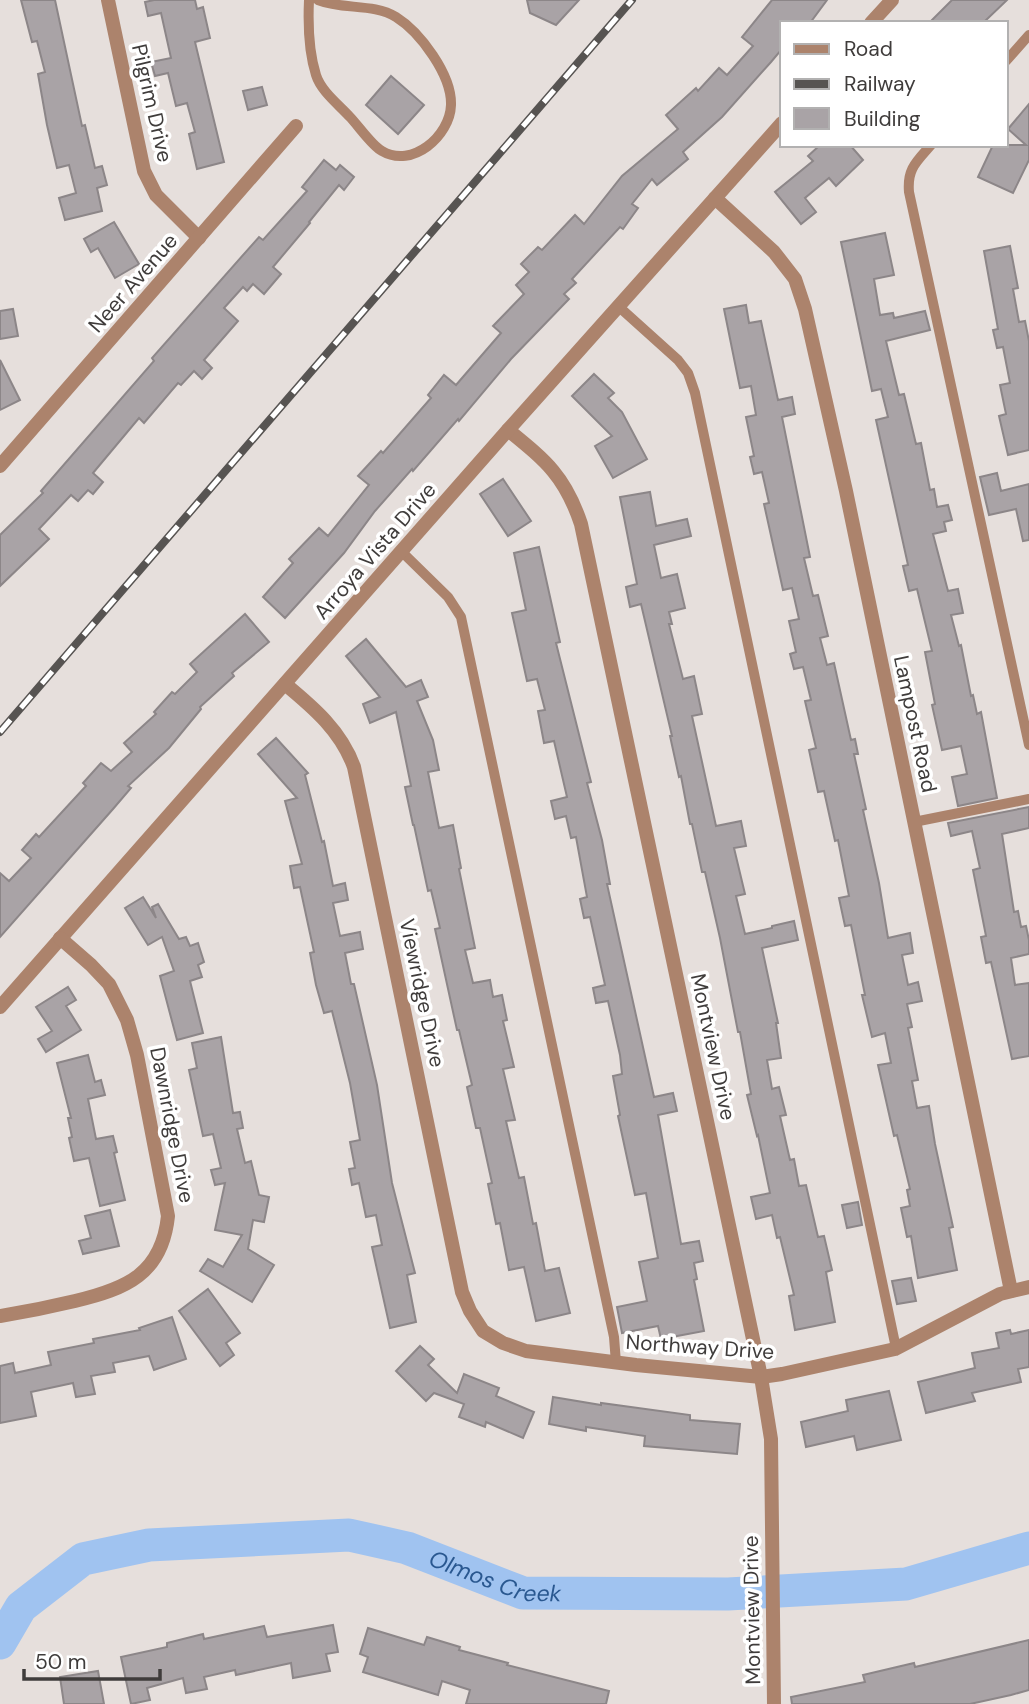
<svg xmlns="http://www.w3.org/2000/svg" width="1029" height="1704" font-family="'DM Sans',sans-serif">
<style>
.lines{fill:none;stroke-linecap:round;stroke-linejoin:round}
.river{stroke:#a0c3f0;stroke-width:33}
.building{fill:#a9a3a6;stroke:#8c8688;stroke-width:2}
.lane{stroke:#ac836c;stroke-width:10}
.street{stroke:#ac836c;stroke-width:14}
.rail-casing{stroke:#575452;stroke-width:8}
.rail{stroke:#fff;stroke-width:5;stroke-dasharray:16;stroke-linecap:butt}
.labels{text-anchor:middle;stroke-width:7;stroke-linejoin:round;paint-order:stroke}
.street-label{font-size:21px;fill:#3f3c3b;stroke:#fff}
.water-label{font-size:23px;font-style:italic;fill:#2a5890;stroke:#fff}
</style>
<rect width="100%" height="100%" fill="#e6dfdc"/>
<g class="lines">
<path class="river" id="s1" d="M 0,1643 L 21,1607 L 83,1559 L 149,1545 L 349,1535 L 407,1548 L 523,1593 L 728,1594 L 906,1584 L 1029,1548"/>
</g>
<g class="building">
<polygon points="21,0 55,0 82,126 85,125 95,168 102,166 107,185 97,188 102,211 65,220 59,198 76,193 69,165 57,168 47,125 38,74 45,72 37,41 32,42"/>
<polygon points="154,0 195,0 197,9 203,7 210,38 195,42 224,162 197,169 189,134 195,132 187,103 176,106 168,73 155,76 151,62 171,58 161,13 148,16 145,2"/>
<polygon points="527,0 579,0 556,25 530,13"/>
<polygon points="772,0 827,0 810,23 782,23 782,49 771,62 722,117 683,152 688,159 657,185 652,179 632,204 638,208 623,229 620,227 572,279 576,283 564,294 569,299 511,359 459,421 458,419 413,471 412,469 375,511 344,553 285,618 263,597 293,563 289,559 319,528 328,536 369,485 358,476 381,451 383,453 431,398 428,395 444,375 456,385 501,333 493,326 524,294 516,285 529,272 521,264 538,247 542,250 575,215 584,224 622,176 678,129 666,115 696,88 698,91 719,68 727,75 753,46 742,37"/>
<polygon points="952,0 1007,0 983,23 929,23"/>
<polygon points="391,76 424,105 398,134 366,105"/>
<polygon points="262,87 267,105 248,110 243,91"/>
<polygon points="1029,104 1029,160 1013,193 978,177 993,145 1026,145 1008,129"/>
<polygon points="820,145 850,145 863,160 836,186 829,178 805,198 816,212 801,224 775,192 813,161 808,156"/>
<polygon points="324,160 336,170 340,165 354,177 344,190 339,185 309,222 310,223 273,267 281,274 264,294 253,284 247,291 243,287 224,308 238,321 204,360 212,368 202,379 194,371 181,385 178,383 144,423 139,418 93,473 103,482 93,494 88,490 78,501 71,495 39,529 49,539 0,586 0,535 43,493 41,491 154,361 152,358 259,237 263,240 307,191 302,187"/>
<polygon points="114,222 139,264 115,278 98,248 91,252 84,239"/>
<polygon points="885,233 894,275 874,279 880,315 893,313 894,318 925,311 930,330 886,341 899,395 904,394 916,444 921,443 930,490 934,489 937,507 948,505 952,520 944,522 946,531 933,534 948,591 958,589 963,613 951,615 959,646 961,645 971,696 973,695 977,714 981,712 997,798 958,806 952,777 967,774 961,746 942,750 932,705 935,704 925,652 932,651 917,589 909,591 903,566 908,565 876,420 888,417 881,389 872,391 841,242"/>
<polygon points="1010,246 1018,288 1013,289 1019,322 1025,321 1029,341 1029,450 1008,455 999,416 1006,414 1000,385 1010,383 1003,347 997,348 993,330 998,329 984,251"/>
<polygon points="746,305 749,323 761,321 778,400 792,397 795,414 782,417 810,557 804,558 813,596 818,595 828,636 820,638 827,665 834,663 851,740 855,739 858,754 854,754 866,809 863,810 879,883 888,938 910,933 913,953 902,955 908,985 918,982 922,1001 907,1004 912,1027 908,1028 918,1080 912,1081 917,1108 929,1106 935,1144 953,1227 949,1228 957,1270 918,1278 911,1236 907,1237 901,1208 910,1206 907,1190 910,1189 897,1135 894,1136 878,1065 891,1063 885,1033 872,1037 862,995 865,995 851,925 845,926 839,898 849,896 838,840 835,841 824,791 818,792 809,750 816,748 805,701 811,700 803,667 794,669 790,654 796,652 789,621 799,619 792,588 783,590 764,504 769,503 762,472 754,474 750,457 754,456 746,417 756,415 751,386 740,388 724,309"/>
<polygon points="13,309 18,336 0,339 0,311"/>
<polygon points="0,360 20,400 0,410"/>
<polygon points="594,374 614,393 608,398 622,412 647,459 613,478 595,446 612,436 572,396"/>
<polygon points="997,473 1001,491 1029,484 1029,540 1023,541 1016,509 989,515 980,477"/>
<polygon points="503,479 531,521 508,536 480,494"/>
<polygon points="650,492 656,526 687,519 691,536 654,545 661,578 677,574 685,608 669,612 672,624 669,624 683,679 694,676 702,714 692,716 716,826 741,821 746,846 734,848 745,894 736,896 745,934 772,928 772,926 794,921 798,940 762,948 778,1023 776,1023 781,1058 767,1060 772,1089 779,1087 786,1115 780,1116 790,1160 794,1159 799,1186 806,1185 818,1237 824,1236 832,1270 826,1272 835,1322 795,1330 789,1296 794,1295 780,1237 777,1238 772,1215 756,1219 751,1197 770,1193 758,1135 757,1136 747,1095 751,1094 740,1032 738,1032 720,938 705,872 702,872 692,824 690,824 681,776 679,777 670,736 672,736 641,604 630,607 626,587 637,584 620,497"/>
<polygon points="539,547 560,642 556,643 591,782 587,783 602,840 610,884 607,884 654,1097 673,1093 677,1111 658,1115 681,1244 699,1241 703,1261 694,1263 697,1279 694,1280 704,1331 661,1339 658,1326 622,1333 617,1307 647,1301 639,1262 658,1258 646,1193 635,1195 618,1116 620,1115 613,1076 622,1074 620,1055 608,1001 596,1003 593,988 605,985 590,917 584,918 580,899 587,897 576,837 571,838 566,816 555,819 551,801 567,797 554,741 544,743 538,711 545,710 537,679 527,681 512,613 526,610 514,553"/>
<polygon points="245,614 269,642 232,673 234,676 200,707 201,709 169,748 128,786 131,788 113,809 0,937 0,873 9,881 31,858 22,850 36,834 39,837 86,786 83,783 101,763 111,771 132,752 124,743 156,714 154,712 172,692 175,694 197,672 190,664"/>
<polygon points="366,639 406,687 421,680 428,697 417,701 433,740 439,770 428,772 439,828 453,825 461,868 459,869 475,948 465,950 473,983 490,980 493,997 502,995 507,1020 503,1021 514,1067 503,1069 515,1120 506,1121 519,1178 524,1177 533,1224 536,1223 545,1271 559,1268 570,1313 536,1321 524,1267 509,1270 500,1223 496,1224 488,1184 492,1183 480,1128 476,1128 467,1087 472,1085 459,1030 457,1030 435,929 440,928 431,890 428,891 414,825 413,825 405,787 411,786 396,712 370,723 363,704 380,697 346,656"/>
<polygon points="276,738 308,773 305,775 322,842 324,841 333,886 345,883 348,900 333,903 340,936 360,932 363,949 345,953 351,984 354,984 377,1085 392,1183 415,1273 407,1275 416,1322 390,1328 372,1247 382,1245 376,1215 366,1217 359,1183 352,1185 349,1169 355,1168 350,1142 360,1140 350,1083 332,1011 324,1013 316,985 310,953 314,952 300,887 294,888 290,866 302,864 285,801 297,798 258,754"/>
<polygon points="1029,807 1029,828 1002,834 1014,912 1018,911 1021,927 1026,926 1029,940 1029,954 1011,958 1015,985 1029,983 1029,1056 1012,1059 991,962 986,963 981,937 986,936 973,870 980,868 972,831 951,836 948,823"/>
<polygon points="143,897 156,918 152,907 158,904 179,939 186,937 190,946 198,943 204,962 198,965 202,977 190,981 203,1033 177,1040 160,976 174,971 162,937 148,945 125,908"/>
<polygon points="68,987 76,1000 66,1006 81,1030 46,1052 38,1039 52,1031 36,1007"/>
<polygon points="221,1037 233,1113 240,1112 243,1128 237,1129 245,1163 251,1161 259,1195 269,1197 264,1222 253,1220 248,1249 274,1265 252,1302 200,1271 208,1259 223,1267 242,1235 215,1230 225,1183 215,1185 211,1170 221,1168 213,1134 203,1136 189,1070 197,1068 192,1043"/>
<polygon points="88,1055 95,1082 101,1080 105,1095 88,1099 96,1139 113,1136 117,1152 114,1153 125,1200 100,1206 89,1158 74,1161 69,1138 72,1137 68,1118 71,1118 57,1063"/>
<polygon points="858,1202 862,1225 847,1228 842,1205"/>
<polygon points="110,1210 119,1246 83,1254 79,1241 91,1238 85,1216"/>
<polygon points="911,1278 916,1301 897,1304 892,1281"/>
<polygon points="208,1289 240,1333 226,1343 234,1355 220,1366 179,1311"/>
<polygon points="172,1317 186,1359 154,1370 149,1356 113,1363 115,1372 91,1376 95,1394 76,1397 73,1383 31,1392 36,1416 0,1423 0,1366 13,1363 15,1373 51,1365 48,1352 94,1343 93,1339 140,1330 139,1328"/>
<polygon points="1010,1330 1011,1334 1029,1330 1029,1367 1018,1369 1021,1382 972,1393 975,1401 926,1413 918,1382 975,1368 972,1353 999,1348 996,1333"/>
<polygon points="420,1346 434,1359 428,1365 457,1393 464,1374 499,1388 496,1396 534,1412 523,1438 486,1422 485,1427 459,1417 464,1404 434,1393 426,1401 396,1371"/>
<polygon points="889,1391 901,1440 857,1450 854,1436 806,1447 801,1422 848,1411 846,1400"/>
<polygon points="553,1397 601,1405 601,1403 690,1415 690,1420 740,1424 737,1454 644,1446 645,1436 586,1427 586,1431 549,1424"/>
<polygon points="333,1625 338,1652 326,1654 330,1671 293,1678 291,1663 236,1675 235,1670 204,1677 207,1689 186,1693 183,1678 147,1688 150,1700 131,1704 121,1657 167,1647 167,1643 203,1634 204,1639 264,1626 267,1637"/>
<polygon points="368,1628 424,1645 427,1637 460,1647 459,1650 508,1663 507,1665 609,1691 606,1704 466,1704 470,1690 442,1681 438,1695 363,1672 368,1657 360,1654"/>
<polygon points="1029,1640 1029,1690 1011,1695 970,1704 792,1704 791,1697 865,1682 863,1675 914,1663 915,1667"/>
<polygon points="98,1671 104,1704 64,1704 60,1677"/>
</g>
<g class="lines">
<g class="lane">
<path d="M 309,0 C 308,22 309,53 316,75 C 321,91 338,104 349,116 C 358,125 372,146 382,151 C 412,169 450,136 451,105 C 452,75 420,32 396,17 C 373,3 343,10 318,0"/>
<polyline points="1006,61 1029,35"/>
<path d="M 931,145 C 916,162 907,169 909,192 L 1029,745"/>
<polyline points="618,306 678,360 688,373 695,393 896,1348"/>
<polyline points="402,552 448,597 461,617 614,1337 616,1363"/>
<polyline points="914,822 1029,799"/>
</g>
<g class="street">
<polyline points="108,0 144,171 156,195 199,238"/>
<polyline points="871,23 892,0"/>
<polyline points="715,198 774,252 795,279 805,309 846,491 1011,1291"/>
<path d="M 508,430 C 546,461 565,476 581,524 L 761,1377 L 771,1439 L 774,1704"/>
<polyline points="0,466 296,126"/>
<path d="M 285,684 C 314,708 341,731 354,767 L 462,1292 L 470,1311 L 483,1331 L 503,1343 L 526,1351 L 636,1365 L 761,1377 L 782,1374 L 895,1349 L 1000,1294 L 1029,1287"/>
<polyline points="0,1007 508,430 782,123"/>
<path d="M 0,1316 C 25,1312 50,1307 75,1301 C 126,1289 162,1274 168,1216 L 137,1055 L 127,1020 L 109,984 L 91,965 L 60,938"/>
</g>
<g class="rail-casing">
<polyline id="rail" points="0,732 632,0"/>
</g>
<use href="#rail" class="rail"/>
</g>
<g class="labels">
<g class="street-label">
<text transform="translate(152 103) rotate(77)" y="7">Pilgrim Drive</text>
<text transform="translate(133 283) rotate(-49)" y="7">Neer Avenue</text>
<text transform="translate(375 551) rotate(-49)" y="7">Arroya Vista Drive</text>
<text transform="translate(915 724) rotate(78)" y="7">Lampost Road</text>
<text transform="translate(422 993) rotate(78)" y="7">Viewridge Drive</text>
<text transform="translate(713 1047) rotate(78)" y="7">Montview Drive</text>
<text transform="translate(172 1125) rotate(79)" y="7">Dawnridge Drive</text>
<text transform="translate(700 1347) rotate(4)" y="7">Northway Drive</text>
<text transform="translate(752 1610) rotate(-91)" y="7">Montview Drive</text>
</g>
<g class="water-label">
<text dy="8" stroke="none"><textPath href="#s1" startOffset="541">Olmos Creek</textPath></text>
</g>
</g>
<rect x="780" y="21" width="228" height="126" fill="#ffffff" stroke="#b2b1b1" stroke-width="2"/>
<rect x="794" y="44" width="35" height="10" fill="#ac836c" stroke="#b2b1b1" stroke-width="2"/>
<text x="844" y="56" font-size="21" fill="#3f3c3b">Road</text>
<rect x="794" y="79" width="35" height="10" fill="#575452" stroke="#b2b1b1" stroke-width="2"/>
<text x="844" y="91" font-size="21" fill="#3f3c3b">Railway</text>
<rect x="794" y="108" width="35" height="21" fill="#a9a3a6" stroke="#b2b1b1" stroke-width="2"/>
<text x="844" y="126" font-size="21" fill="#3f3c3b">Building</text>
<path d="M24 1669v10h136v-10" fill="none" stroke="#3f3c3b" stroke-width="3.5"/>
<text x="35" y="1669" font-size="21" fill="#3f3c3b" stroke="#ffffff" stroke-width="5" paint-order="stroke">50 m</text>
</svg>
